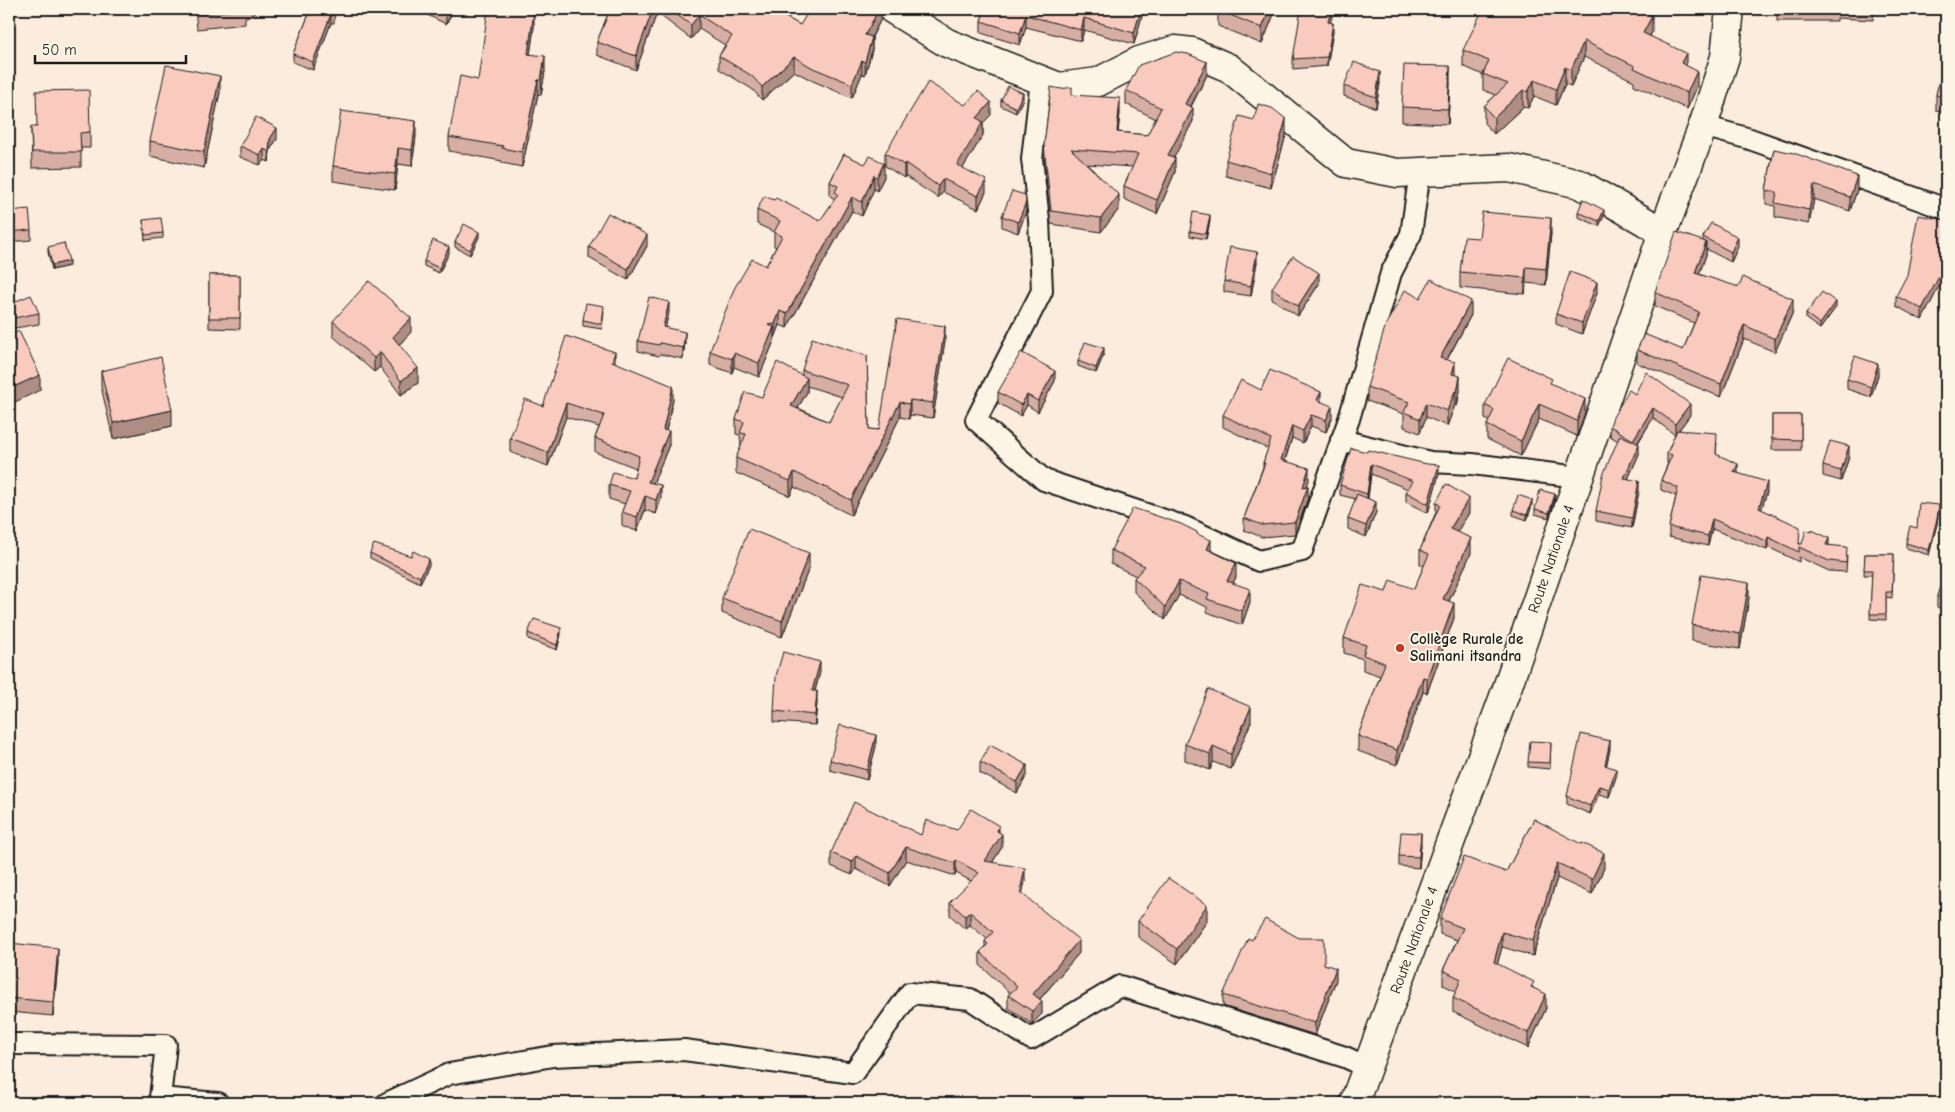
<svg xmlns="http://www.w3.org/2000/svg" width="1955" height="1112" font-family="'Comic Neue',sans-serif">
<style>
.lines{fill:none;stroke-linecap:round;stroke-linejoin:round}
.street-casing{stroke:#1c1c1c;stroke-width:24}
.secondary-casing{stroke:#1c1c1c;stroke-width:31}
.street{stroke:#fcf5e5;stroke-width:20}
.secondary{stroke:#fcf5e5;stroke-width:28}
.wall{fill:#d6aea3;stroke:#1c1c1c;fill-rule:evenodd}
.shaded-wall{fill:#ae8d85;stroke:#1c1c1c}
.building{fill:#f9cabe;stroke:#1c1c1c}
.poi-dot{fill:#c8321e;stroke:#fcf5e5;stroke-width:2}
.labels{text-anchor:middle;stroke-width:4;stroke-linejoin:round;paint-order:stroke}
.street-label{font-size:15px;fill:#1c1c1c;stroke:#fcf5e5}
.poi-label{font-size:15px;font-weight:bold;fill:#1c1c1c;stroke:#fcf5e5;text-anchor:start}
</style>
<rect width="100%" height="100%" fill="#fbecdd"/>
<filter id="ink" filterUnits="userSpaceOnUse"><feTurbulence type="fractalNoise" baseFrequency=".02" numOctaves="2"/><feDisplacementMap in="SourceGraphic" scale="10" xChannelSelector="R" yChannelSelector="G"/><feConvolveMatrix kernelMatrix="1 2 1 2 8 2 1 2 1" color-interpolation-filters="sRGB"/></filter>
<g filter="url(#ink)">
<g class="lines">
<g class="street-casing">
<g id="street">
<polyline points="1041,80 1032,159 1039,220 1042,291 976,420 1044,480 1185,527 1259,561 1302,551 1349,419 1391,273 1411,234 1420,172"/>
<polyline points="1703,126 1750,139 1946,209"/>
<polyline points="1341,440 1430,462 1472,464 1579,477"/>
<polyline points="9,1044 166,1045 160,1098 218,1103"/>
<polyline points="387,1103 449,1074 553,1056 684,1050 853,1073 910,993 970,999 1031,1039 1120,986 1345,1057 1367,1067"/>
</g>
</g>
<g class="secondary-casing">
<g id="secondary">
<polyline points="892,9 947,43 1059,87 1098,82 1139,61 1175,50 1192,52 1229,68 1346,163 1397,173 1509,168 1580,184 1663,232"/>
<polyline points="1354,1103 1506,691 1663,232 1703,126 1725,57 1730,9"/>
</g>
</g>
<use href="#street" class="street"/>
<use href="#secondary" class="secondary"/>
</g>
<g class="wall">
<polygon points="195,9 254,9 254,16 245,17 245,24 197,29"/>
<polygon points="311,9 335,9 334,23 331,23 313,70 293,62 293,54"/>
<polygon points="415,9 454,9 446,24"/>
<polygon points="610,9 771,9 800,25 881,9 881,19 872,37 872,50 865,75 862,74 852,98 813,81 794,71 762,100 752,89 719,69 719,56 725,45 699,29 691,39 657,13 636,70 597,55 597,42"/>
<polygon points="985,9 1144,9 1134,44 1084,30 1081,41 1026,27 1020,45 981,33 981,21"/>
<polygon points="1276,9 1262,44 1218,26 1218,10"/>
<polygon points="1333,9 1333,13 1330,22 1333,32 1327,66 1293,69 1293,59"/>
<polygon points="1777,9 1874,9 1873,20 1837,18 1837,21 1777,21"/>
<polygon points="534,27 530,54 545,71 541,95 538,94 522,167 502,163 502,161 449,151 449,137 478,80"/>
<polygon points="1652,32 1650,36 1686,66 1697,87 1687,109 1634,85 1634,81 1584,57 1571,86 1565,84 1556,105 1534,96 1528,108 1523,107 1494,134 1484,123 1484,106 1496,95 1483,90 1483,75 1463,66 1463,50"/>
<polygon points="1946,51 1946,112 1936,110 1936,95"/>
<polygon points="1207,75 1191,107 1193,121 1174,157 1175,172 1157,214 1124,199 1124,186 1133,167 1086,164 1119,209 1101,232 1051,224 1044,159 1044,145 1072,95 1120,112 1118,132 1147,135 1156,119 1126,104 1126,90"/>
<polygon points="1450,82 1448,124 1402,122 1402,107"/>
<polygon points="1380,83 1376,108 1344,96 1344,86"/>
<polygon points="220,92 204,168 150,156 150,141"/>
<polygon points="1023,99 1016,113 1001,106 1001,100"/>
<polygon points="965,105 991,115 983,123 983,135 963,168 986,192 978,209 943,192 938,198 905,176 904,178 885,166 885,153"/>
<polygon points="31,127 90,132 90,148 81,148 81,167 32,168"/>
<polygon points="1286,135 1271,188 1226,176 1226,160"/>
<polygon points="416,136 412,166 398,164 395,190 333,181 333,166"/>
<polygon points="277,139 270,150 269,162 264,160 260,165 240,157 240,146"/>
<polygon points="1774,149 1857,190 1850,211 1814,199 1809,224 1775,217 1775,206 1766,204 1766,190"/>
<polygon points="844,154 884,177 877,191 874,189 862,216 852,211 787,328 780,325 775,338 774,338 774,341 759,377 734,367 732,373 710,365 710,351 766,266 776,247 774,246 774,232 757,224 757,210 774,200 820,221 835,199 830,196 830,182"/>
<polygon points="9,211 31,230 31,240 9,242"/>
<polygon points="1026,212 1018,233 1002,227 1002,216"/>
<polygon points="1578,212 1604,216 1599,226 1578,217"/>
<polygon points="143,220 163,233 163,238 145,240"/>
<polygon points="1210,221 1206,239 1190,236 1190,231"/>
<polygon points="1551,233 1546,285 1526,283 1525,294 1460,288 1460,272 1479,238"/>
<polygon points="479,237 470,255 455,247 455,242"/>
<polygon points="1703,237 1738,247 1731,262 1706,249 1706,255 1699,274 1793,312 1775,352 1744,339 1721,397 1637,363 1637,350 1683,350 1694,323 1655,306 1655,292 1703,241"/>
<polygon points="647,246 628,280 589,258 589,247"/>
<polygon points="48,247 69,266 52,270 48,252"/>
<polygon points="449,253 439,273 424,266 424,261"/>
<polygon points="1257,262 1251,296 1224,292 1224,281"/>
<polygon points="209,275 240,275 240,329 209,328"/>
<polygon points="1945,275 1922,320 1896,306 1896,296"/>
<polygon points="1319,284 1298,316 1272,299 1272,288"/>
<polygon points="1597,293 1582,334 1556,324 1556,314"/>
<polygon points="1420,298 1471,315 1447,360 1455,375 1460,391 1457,406 1455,405 1447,426 1426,417 1420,433 1404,427 1404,414 1367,401 1367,387"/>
<polygon points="9,304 39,313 39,324 9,329"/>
<polygon points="1836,307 1820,329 1806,319 1806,314"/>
<polygon points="604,311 602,329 583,326 583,320"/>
<polygon points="669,312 665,328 685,342 683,359 660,354 659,356 638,351 638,341"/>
<polygon points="333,321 411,332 399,345 418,383 401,395 380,367 374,372 333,336"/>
<path d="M 945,340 L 933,418 L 910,415 L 909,419 L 900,417 L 851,515 L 794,487 L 790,496 L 736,473 L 736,458 L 741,447 L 740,435 L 736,434 L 736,419 L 762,397 L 802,375 L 802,370 L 867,356 L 869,429 L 879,430 ZM 807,386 L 842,397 L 829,422 L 798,408 L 807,392 Z"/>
<polygon points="1104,354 1096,373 1078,366 1078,361"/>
<polygon points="615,363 673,400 666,431 669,445 653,483 661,499 656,514 645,510 637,531 625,527 622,525 622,511 625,504 609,499 609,485 634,478 636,468 595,452 595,438 599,427 566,417 548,466 510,452 510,438 543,406"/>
<polygon points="101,371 172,426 113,439 101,386"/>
<polygon points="1878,375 1871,397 1847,389 1847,379"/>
<polygon points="1055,381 1038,412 1027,405 1021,416 998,403 998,392"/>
<polygon points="1552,384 1585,413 1577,436 1539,419 1521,456 1487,439 1487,425 1489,421 1485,419 1485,405"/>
<polygon points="1261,390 1321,401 1332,418 1326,432 1311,426 1303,443 1292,438 1285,461 1309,480 1307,486 1308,498 1295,534 1262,537 1244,530 1244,518 1263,467 1263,463 1268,449 1223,427 1223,415"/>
<polygon points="1635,394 1690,415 1679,430 1717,443 1716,454 1738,473 1767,492 1761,509 1800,544 1829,546 1847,556 1846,572 1829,571 1799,557 1799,562 1768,547 1767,550 1712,529 1708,546 1669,537 1669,527 1676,496 1661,490 1661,480 1668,463 1667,463 1667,453 1675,435 1653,418 1638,443 1639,454 1628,479 1639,491 1632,528 1596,521 1596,511 1618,441 1610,436 1610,426"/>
<rect x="1772" y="415" width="29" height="35"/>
<polygon points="1367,452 1439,474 1428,513 1406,502 1406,492 1408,489 1371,474 1368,498 1376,512 1366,537 1348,529 1348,519 1356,499 1340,495 1340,485"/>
<polygon points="1849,457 1841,481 1823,476 1823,466"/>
<polygon points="1555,499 1549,518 1535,514 1535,509"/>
<polygon points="1436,503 1469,513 1457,532 1471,553 1449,601 1454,618 1427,693 1423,692 1397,765 1358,751 1358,736 1380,676 1363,670 1363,659 1344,653 1344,638 1386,592 1414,589 1424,566 1420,564 1420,550 1436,512"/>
<polygon points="1532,505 1527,520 1513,515 1513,510"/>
<polygon points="1939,510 1937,524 1929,555 1906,548 1906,543 1917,528"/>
<polygon points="1197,534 1211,551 1236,577 1233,583 1250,602 1242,625 1207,612 1207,607 1179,595 1165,620 1134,592 1134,578 1136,576 1111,564 1111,550"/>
<polygon points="370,553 411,556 429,565 420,583 370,558"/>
<polygon points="1865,554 1894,554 1892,598 1886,597 1886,620 1870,619 1872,575 1864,575"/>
<polygon points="1946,564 1946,610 1937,607 1937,596 1946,569"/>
<polygon points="809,568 782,637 722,613 722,598"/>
<polygon points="1749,598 1740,649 1692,641 1692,625"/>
<polygon points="528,633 561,634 557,650 528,639"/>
<polygon points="820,672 815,691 817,702 815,725 774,722 774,711"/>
<polygon points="1251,722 1231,769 1213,762 1210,770 1185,760 1185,744"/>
<polygon points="1551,742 1550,769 1528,767 1528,762"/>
<polygon points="876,746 867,780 830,770 830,760"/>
<polygon points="1610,749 1606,766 1616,777 1609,797 1599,794 1590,814 1567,804 1567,796"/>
<polygon points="980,762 1027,775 1017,793 980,773"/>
<polygon points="1534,819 1604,868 1592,894 1557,878 1533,956 1502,947 1497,964 1534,988 1546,1008 1528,1048 1453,1012 1453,998 1456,991 1443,985 1443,970 1457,940 1440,934 1440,919 1506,872"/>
<polygon points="957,830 999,832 1002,847 992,863 1025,881 1022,894 1079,953 1040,999 1042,1014 1032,1024 1008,1008 1008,995 1010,993 980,965 980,952 985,947 985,941 987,939 970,925 965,929 950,915 950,902 971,881 956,873 955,876 906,860 890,886 856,869 852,875 831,866 831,853 921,835"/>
<polygon points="1421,844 1419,868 1399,866 1399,856"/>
<polygon points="1138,921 1207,921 1177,964 1138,937"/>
<polygon points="9,943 58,962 53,1016 9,1012"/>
<polygon points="1324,964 1336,980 1315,1035 1223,1006 1223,995"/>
</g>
<g class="shaded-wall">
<polygon points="446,9 454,9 446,24"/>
<polygon points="653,9 657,9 657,13 636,70 636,56"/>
<polygon points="879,9 881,9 881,19 865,49 865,35"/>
<polygon points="1141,9 1144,9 1134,44 1134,33"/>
<polygon points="1270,9 1276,9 1262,44 1262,28"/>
<polygon points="1331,9 1333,9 1333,13 1328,31 1328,22"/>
<polygon points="534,12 534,27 528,69 528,54"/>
<polygon points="331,14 331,23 313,70 313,62"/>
<polygon points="699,15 699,29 691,39 691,25"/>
<polygon points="1026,15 1026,27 1020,45 1020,33"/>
<polygon points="1652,16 1652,32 1643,49 1643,33"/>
<polygon points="1084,18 1084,30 1081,41 1081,30"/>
<polygon points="1333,23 1333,32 1327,66 1327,57"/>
<polygon points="872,37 872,50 865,75 865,62"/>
<polygon points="1584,41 1584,57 1571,86 1571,70"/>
<polygon points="1686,53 1686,69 1681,63"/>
<polygon points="545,56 545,71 541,95 541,80"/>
<polygon points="794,57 794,71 762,100 762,87"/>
<polygon points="862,61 862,74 852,98 852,84"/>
<polygon points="1207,62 1207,75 1185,117 1185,104"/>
<polygon points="1450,66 1450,82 1448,124 1448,109"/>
<polygon points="1565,67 1565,84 1556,105 1556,89"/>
<polygon points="1697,71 1697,87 1687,109 1687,93"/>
<polygon points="1380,72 1380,83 1376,108 1376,97"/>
<polygon points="220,76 220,92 204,168 204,152"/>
<polygon points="538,80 538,94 522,167 522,152"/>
<polygon points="1534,80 1534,96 1528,108 1528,92"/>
<polygon points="1523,90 1523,107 1494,134 1494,118"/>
<polygon points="1023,93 1023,99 1016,113 1016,108"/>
<polygon points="1120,98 1120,112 1117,146 1117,132"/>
<polygon points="991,102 991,115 983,123 983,135 957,178 957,165 977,118"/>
<polygon points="1193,108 1193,121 1168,169 1168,155"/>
<polygon points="1286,119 1286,135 1271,188 1271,173"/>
<polygon points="416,121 416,136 412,166 412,150"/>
<polygon points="277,128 277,139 270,150 269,162 270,139"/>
<polygon points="398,148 398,164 395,190 395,174"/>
<polygon points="264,149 264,160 260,165 260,155"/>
<polygon points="1175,158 1175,172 1157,214 1157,200"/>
<polygon points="884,163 884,177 877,191 877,177"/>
<polygon points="905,163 905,176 904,178 904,165"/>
<polygon points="874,175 874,189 862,216 862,202"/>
<polygon points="1857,176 1857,190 1850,211 1850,197"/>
<polygon points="943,179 943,192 938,198 938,186"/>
<polygon points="986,180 986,192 978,209 978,196"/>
<polygon points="1814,185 1814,199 1809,224 1809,210"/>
<polygon points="1119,195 1119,209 1101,232 1101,218"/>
<polygon points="852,197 852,211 787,328 787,314"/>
<polygon points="1026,202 1026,212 1018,233 1018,222"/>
<polygon points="1604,210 1604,216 1599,226 1599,221"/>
<polygon points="1210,215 1210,221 1206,239 1206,234"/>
<polygon points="1551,218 1551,233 1546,285 1546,269"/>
<polygon points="479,232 479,237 470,255 470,250"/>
<polygon points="647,235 647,246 628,280 628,269"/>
<polygon points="1738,237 1738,247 1731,262 1731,252"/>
<polygon points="1706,242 1706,255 1695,286 1695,273"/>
<polygon points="449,247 449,253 439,273 439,268"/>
<polygon points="1257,252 1257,262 1251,296 1251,286"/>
<polygon points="1946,259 1946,269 1945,275 1922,320 1922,309"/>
<polygon points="69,261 69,266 52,270 52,265"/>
<polygon points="1526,267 1526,283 1525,294 1525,278"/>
<polygon points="1319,273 1319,284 1298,316 1298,306"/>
<polygon points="1597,282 1597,293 1582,334 1582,323"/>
<polygon points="1793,299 1793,312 1775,352 1775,339"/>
<polygon points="1471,301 1471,315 1440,372 1440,358"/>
<polygon points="669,302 669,312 663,337 663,327"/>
<polygon points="1836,302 1836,307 1820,329 1820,324"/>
<polygon points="780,311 780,325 775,338 775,324"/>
<polygon points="411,318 411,332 393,351 393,337"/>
<polygon points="1744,325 1744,339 1721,397 1721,384"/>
<polygon points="945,326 945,340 933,418 933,403"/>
<polygon points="774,327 774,341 759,377 759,363"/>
<polygon points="685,332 685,342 683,359 683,348"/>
<polygon points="1104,348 1104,354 1096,373 1096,368"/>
<polygon points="380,352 380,367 374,372 374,358"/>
<polygon points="615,352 615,366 612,361"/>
<polygon points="734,353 734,367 732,373 732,359"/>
<polygon points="1455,362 1455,376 1452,374"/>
<polygon points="1878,364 1878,375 1871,397 1871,387"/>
<polygon points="418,368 418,383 401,395 401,381"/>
<polygon points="1055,371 1055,381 1038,412 1038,401"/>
<polygon points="40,375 40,390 9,405 9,389"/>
<polygon points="1460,376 1460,391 1457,406 1457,392"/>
<polygon points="807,378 807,392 791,420 791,406"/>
<polygon points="673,386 673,400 663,444 663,430"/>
<polygon points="1455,391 1455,405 1447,426 1447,411"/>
<polygon points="1321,392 1321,404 1317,400"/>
<polygon points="1027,395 1027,405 1021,416 1021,405"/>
<polygon points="1585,399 1585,413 1577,436 1577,421"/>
<polygon points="910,400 910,415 909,419 909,404"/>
<polygon points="900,402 900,417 851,515 851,500"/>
<polygon points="566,403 566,417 548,466 548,452"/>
<polygon points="1426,403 1426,417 1420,433 1420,419"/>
<polygon points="1539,404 1539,419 1521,456 1521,441"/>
<polygon points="1690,404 1690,415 1675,435 1675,424"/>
<polygon points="1332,406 1332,418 1326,432 1326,420"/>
<polygon points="1653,408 1653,418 1633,450 1633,440"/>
<polygon points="172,410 172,426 113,439 113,423"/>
<polygon points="1311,415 1311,426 1303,443 1303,431"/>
<polygon points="1292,426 1292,438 1281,471 1281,460"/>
<polygon points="669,431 669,445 648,496 648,482"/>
<polygon points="1639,444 1639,454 1624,488 1624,478"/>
<polygon points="1849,446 1849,457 1841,481 1841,471"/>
<polygon points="1371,464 1371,474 1367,503 1367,494"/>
<polygon points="1738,464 1738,474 1734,472"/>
<polygon points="1439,465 1439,474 1428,513 1428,504"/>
<polygon points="1309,468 1309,480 1303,498 1303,487"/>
<polygon points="794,472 794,487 790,496 790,481"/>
<polygon points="1639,481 1639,491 1632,528 1632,518"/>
<polygon points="1767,482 1767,492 1759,517 1759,508"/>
<polygon points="661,485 661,499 656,514 656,500"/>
<polygon points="1308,486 1308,498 1295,534 1295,522"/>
<polygon points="1555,494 1555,499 1549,518 1549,513"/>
<polygon points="645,496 645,510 637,531 637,517"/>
<polygon points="1469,498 1469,513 1450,543 1450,529"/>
<polygon points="1532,500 1532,505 1527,520 1527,515"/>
<polygon points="1376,502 1376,512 1366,537 1366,526"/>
<polygon points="1939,505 1937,524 1929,555 1929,550"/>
<polygon points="1712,519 1712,529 1708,546 1708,536"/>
<polygon points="1768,537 1768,547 1767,550 1767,541"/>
<polygon points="1471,538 1471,553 1443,614 1443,599"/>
<polygon points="1829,538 1829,548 1826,545"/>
<polygon points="1211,540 1211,554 1207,549"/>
<polygon points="809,553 809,568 782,637 782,621"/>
<polygon points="429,559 429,565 420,583 420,577"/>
<polygon points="1236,563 1236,577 1227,595 1227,581"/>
<polygon points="1179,581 1179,595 1165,620 1165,607"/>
<polygon points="1749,583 1749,598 1740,649 1740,634"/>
<polygon points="1250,589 1250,602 1242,625 1242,611"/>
<polygon points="1454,603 1454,618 1427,693 1427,678"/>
<polygon points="561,628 561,634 557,650 557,645"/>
<polygon points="820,662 820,672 812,701 812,691"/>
<polygon points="1423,677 1423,692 1397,765 1397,750"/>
<polygon points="817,691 817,702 815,725 815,715"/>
<polygon points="1251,707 1251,722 1231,769 1231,754"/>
<polygon points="876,735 876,746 867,780 867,770"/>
<polygon points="1610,741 1610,749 1605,773 1605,765"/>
<polygon points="1213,746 1213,762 1210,770 1210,754"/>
<polygon points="1027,765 1027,775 1017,793 1017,782"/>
<polygon points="1616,769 1616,777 1609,797 1609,789"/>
<polygon points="1599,786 1599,794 1590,814 1590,806"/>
<polygon points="999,826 999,839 1002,834 1002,847 985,874 985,861"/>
<polygon points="1421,833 1421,844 1419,868 1419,857"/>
<polygon points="906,847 906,860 890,886 890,873"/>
<polygon points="1604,853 1604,868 1592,894 1592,879"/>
<polygon points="856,856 856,869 852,875 852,862"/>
<polygon points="956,860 956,873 955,876 955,863"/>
<polygon points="1557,863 1557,878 1533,956 1533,941"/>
<polygon points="1025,868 1025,881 1020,905 1020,892"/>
<polygon points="1207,905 1207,921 1177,964 1177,949"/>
<polygon points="970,912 970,925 965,929 965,916"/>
<polygon points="1502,932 1502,947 1494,977 1494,962"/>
<polygon points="1079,940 1079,953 1033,1007 1033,994"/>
<polygon points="58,948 58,962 53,1016 53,1002"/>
<polygon points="1336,968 1336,980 1315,1035 1315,1023"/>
<polygon points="1546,994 1546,1008 1528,1048 1528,1033"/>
<polygon points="1042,1001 1042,1014 1032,1024 1032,1011"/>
</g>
<g class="building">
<polygon points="197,9 245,9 197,14"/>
<polygon points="311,9 334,9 334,15 331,14 313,62 293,54"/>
<polygon points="488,9 507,9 534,12 528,54 545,56 541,80 538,80 522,152 502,148 503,146 449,137 460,76 478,80"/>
<polygon points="610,9 653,9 636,56 597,42"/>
<polygon points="669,9 771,9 800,25 810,9 879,9 865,35 872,37 865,62 862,61 852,84 813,68 794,57 762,87 752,76 719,56 732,36 699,15 691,25"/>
<polygon points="985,9 1141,9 1134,33 1084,18 1081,30 1026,15 1020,33 981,21"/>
<polygon points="1219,9 1270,9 1262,28 1218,10"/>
<polygon points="1301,9 1331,9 1328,22 1333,23 1327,57 1293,59"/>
<polygon points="1483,9 1637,9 1652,16 1643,33 1686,53 1681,63 1697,71 1687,93 1634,68 1635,66 1584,41 1571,70 1565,67 1556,89 1534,80 1528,92 1523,90 1494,118 1484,106 1508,84 1483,74 1489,61 1463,50"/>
<polygon points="1946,51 1946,98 1936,95"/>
<polygon points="1176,52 1188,54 1207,62 1185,104 1193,108 1168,155 1175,158 1157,200 1124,186 1138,154 1071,149 1119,195 1101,218 1051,211 1044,145 1051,87 1061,89 1072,87 1072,95 1120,98 1117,132 1147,135 1161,108 1126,90 1139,65"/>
<polygon points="1354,62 1380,72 1376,97 1344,86"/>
<polygon points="166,65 220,76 204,152 150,141"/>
<polygon points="1404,65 1450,66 1448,109 1402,107"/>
<polygon points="928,82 965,105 978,91 991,102 977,118 983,122 957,165 986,180 978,196 943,179 938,186 905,163 904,165 885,153"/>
<polygon points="1008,86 1023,93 1016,108 1001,100"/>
<polygon points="89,90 90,132 80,133 81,152 32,152 31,127 37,127 36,91"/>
<polygon points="1258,104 1272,108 1286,119 1271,173 1226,160 1239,116 1254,120"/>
<polygon points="341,111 416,121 412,150 398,148 395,174 333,166"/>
<polygon points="256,117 277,128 270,139 269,152 264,149 260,155 240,146"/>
<polygon points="1774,149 1794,153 1857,176 1850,197 1814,185 1809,210 1775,203 1777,192 1766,190"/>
<polygon points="844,154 865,164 870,156 884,163 877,177 874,175 862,202 852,197 787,314 780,311 775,324 768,325 774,327 759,363 734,353 732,359 710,351 734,289 752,259 766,266 782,236 774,232 780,221 757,210 764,196 774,200 776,198 820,221 838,194 835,192 838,186 830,182"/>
<polygon points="1012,191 1025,195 1026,202 1018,222 1002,216"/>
<polygon points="1583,199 1604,210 1599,221 1578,212"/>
<polygon points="29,209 31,230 9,232 9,211"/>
<polygon points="1193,212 1210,215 1206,234 1190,231"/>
<polygon points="1482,212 1551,218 1546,269 1526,267 1525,278 1460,272 1464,237 1479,238"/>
<polygon points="608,213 647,235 628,269 589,247"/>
<polygon points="1918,215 1946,220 1946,259 1945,265 1922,309 1896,296 1907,275"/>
<polygon points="161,218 163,233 145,235 143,220"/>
<polygon points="1711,223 1738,237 1731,252 1703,237"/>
<polygon points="464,224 479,232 470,250 455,242"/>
<polygon points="1676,232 1706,242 1695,273 1739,287 1743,277 1793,299 1775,339 1744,325 1721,384 1637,350 1644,334 1683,350 1699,312 1655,292"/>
<polygon points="433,240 449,247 439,268 424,261"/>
<polygon points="64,243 69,261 52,265 48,247"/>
<polygon points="1230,247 1257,252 1251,286 1224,281"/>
<polygon points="1293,256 1319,273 1298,306 1272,288"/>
<polygon points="1570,272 1597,282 1582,323 1556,314"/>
<rect x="209" y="275" width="31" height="43"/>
<polygon points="1431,279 1471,301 1440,358 1455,362 1452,374 1460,376 1457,392 1455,391 1447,411 1426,403 1420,419 1404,412 1409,402 1367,387 1386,324 1405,290 1420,298"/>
<polygon points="369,281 411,318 393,337 418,368 401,381 380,352 374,358 333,321"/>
<polygon points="1822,292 1836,302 1820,324 1806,314"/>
<polygon points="31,295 39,313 9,319 9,304"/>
<polygon points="649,297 669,302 663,327 685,332 683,348 660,343 659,345 638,341"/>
<polygon points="586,303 604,306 602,324 583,320"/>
<polygon points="897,319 945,326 933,403 910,400 909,404 900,402 851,500 794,472 790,481 736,458 746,434 740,433 744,422 736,419 745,392 762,397 777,362 807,378 791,406 829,422 848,385 802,370 812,338 867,356 869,429 879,430"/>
<polygon points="19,331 40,375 9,389 9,336"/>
<polygon points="566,336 615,352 612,361 673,386 663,430 669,431 648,482 661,485 656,500 645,496 637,517 625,513 622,511 630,491 609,485 613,472 634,478 639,456 595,438 604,415 566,403 548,452 510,438 525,399 543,406"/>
<polygon points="1085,342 1104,348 1096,368 1078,361"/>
<polygon points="1021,352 1055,371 1038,401 1027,395 1021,405 998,392"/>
<polygon points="1855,356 1878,364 1871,387 1847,379"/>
<polygon points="161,357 172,410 113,423 101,371"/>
<polygon points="1508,358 1552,379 1550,383 1585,399 1577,421 1539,404 1521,441 1487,425 1494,410 1485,405"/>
<polygon points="1270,370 1321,392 1317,400 1332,406 1326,420 1311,415 1303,431 1292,426 1281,460 1309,468 1303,487 1308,486 1295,522 1262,525 1244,518 1265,463 1263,463 1271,439 1223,415 1241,380 1261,390"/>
<polygon points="1646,372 1690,404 1675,424 1653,408 1633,440 1610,426 1613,417 1629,390 1635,394"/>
<polygon points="1772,415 1801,415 1801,440 1772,439"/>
<polygon points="1677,430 1717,433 1716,454 1738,464 1734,472 1767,482 1759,508 1800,527 1799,544 1802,544 1806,530 1812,532 1812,530 1829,538 1826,545 1847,547 1846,563 1829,561 1799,547 1799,552 1768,537 1767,541 1712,519 1708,536 1669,527 1678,488 1661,480 1672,455 1667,453"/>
<polygon points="1620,435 1639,444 1624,478 1639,481 1632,518 1596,511 1603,475"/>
<polygon points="1830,441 1849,446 1841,471 1823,466"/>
<polygon points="1351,448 1367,452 1368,450 1427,464 1439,465 1428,504 1406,492 1413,481 1371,464 1367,494 1340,485"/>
<polygon points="1446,484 1469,498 1450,529 1471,538 1443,599 1454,603 1427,678 1423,677 1397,750 1358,736 1385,663 1363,655 1366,645 1344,638 1362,585 1386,592 1390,580 1414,589 1429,554 1420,550 1440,505 1436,503"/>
<polygon points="1540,490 1555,494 1549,513 1535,509"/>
<polygon points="1357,494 1376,502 1366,526 1348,519"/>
<polygon points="1518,495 1532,500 1527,515 1513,510"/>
<polygon points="1919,503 1939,505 1937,519 1929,550 1906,543 1910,526 1917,528"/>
<polygon points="1133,508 1181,524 1197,532 1197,534 1211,540 1207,549 1236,563 1227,581 1250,589 1242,611 1207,599 1209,594 1179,581 1165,607 1134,578 1145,566 1111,550"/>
<polygon points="749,529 809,553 782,621 722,598"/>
<polygon points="374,544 411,556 413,551 429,559 420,577 370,553"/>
<polygon points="1865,554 1894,554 1892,592 1886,592 1886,614 1870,614 1872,570 1864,570"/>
<polygon points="1946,564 1946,600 1937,596 1946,569"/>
<polygon points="1701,575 1749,583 1740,634 1692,625"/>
<polygon points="534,619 561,628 557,645 528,633"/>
<polygon points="783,652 820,662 812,691 817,691 815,715 774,711 776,676"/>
<polygon points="1208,689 1251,707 1231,754 1213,746 1210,754 1185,744"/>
<polygon points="840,725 876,735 867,770 830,760"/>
<polygon points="1581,734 1610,741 1605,765 1616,769 1609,789 1599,786 1590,806 1567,796"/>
<polygon points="1530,741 1551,742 1550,763 1528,762"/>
<polygon points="990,745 1027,765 1017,782 980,762"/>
<polygon points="854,802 921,835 926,820 957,830 971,809 999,826 997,831 1002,834 985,861 1025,868 1020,892 1079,940 1033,994 1042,1001 1032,1011 1008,995 1017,987 980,952 988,944 985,941 993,932 970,912 965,916 950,902 979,873 956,860 955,863 906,847 890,873 856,856 852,862 831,853"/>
<polygon points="1534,819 1581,844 1582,843 1604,853 1592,879 1557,863 1533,941 1502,932 1494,962 1534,982 1531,987 1546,994 1528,1033 1453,998 1461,979 1443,970 1463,928 1440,919 1464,857 1506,872"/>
<polygon points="1401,832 1421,833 1419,857 1399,856"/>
<polygon points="1168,878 1207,905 1177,949 1138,921"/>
<polygon points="1265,919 1299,938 1324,938 1324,964 1336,968 1315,1023 1223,995 1248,938 1252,940"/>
<polygon points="9,943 58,948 53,1002 9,998 10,985 9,985"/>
<polygon points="1368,1099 1376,1103 1364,1103"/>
</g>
</g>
<circle class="poi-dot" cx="1400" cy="648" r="5"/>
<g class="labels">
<g class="street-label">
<text transform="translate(1551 559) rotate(-71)" y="5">Route Nationale 4</text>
<text transform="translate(1414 940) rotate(-70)" y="5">Route Nationale 4</text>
</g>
<g class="poi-label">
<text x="1410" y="644">Collège Rurale de<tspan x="1410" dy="17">Salimani itsandra</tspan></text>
</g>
</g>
<rect width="1955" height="1112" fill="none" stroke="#fcf5e5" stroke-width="30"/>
<rect x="15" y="15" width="1925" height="1082" fill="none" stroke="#1c1c1c" stroke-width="2" filter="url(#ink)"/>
<path d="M35 55v8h151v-8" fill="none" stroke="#1c1c1c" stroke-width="2.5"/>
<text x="42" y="55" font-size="15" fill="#1c1c1c" stroke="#fcf5e5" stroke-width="4" paint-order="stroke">50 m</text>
</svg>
